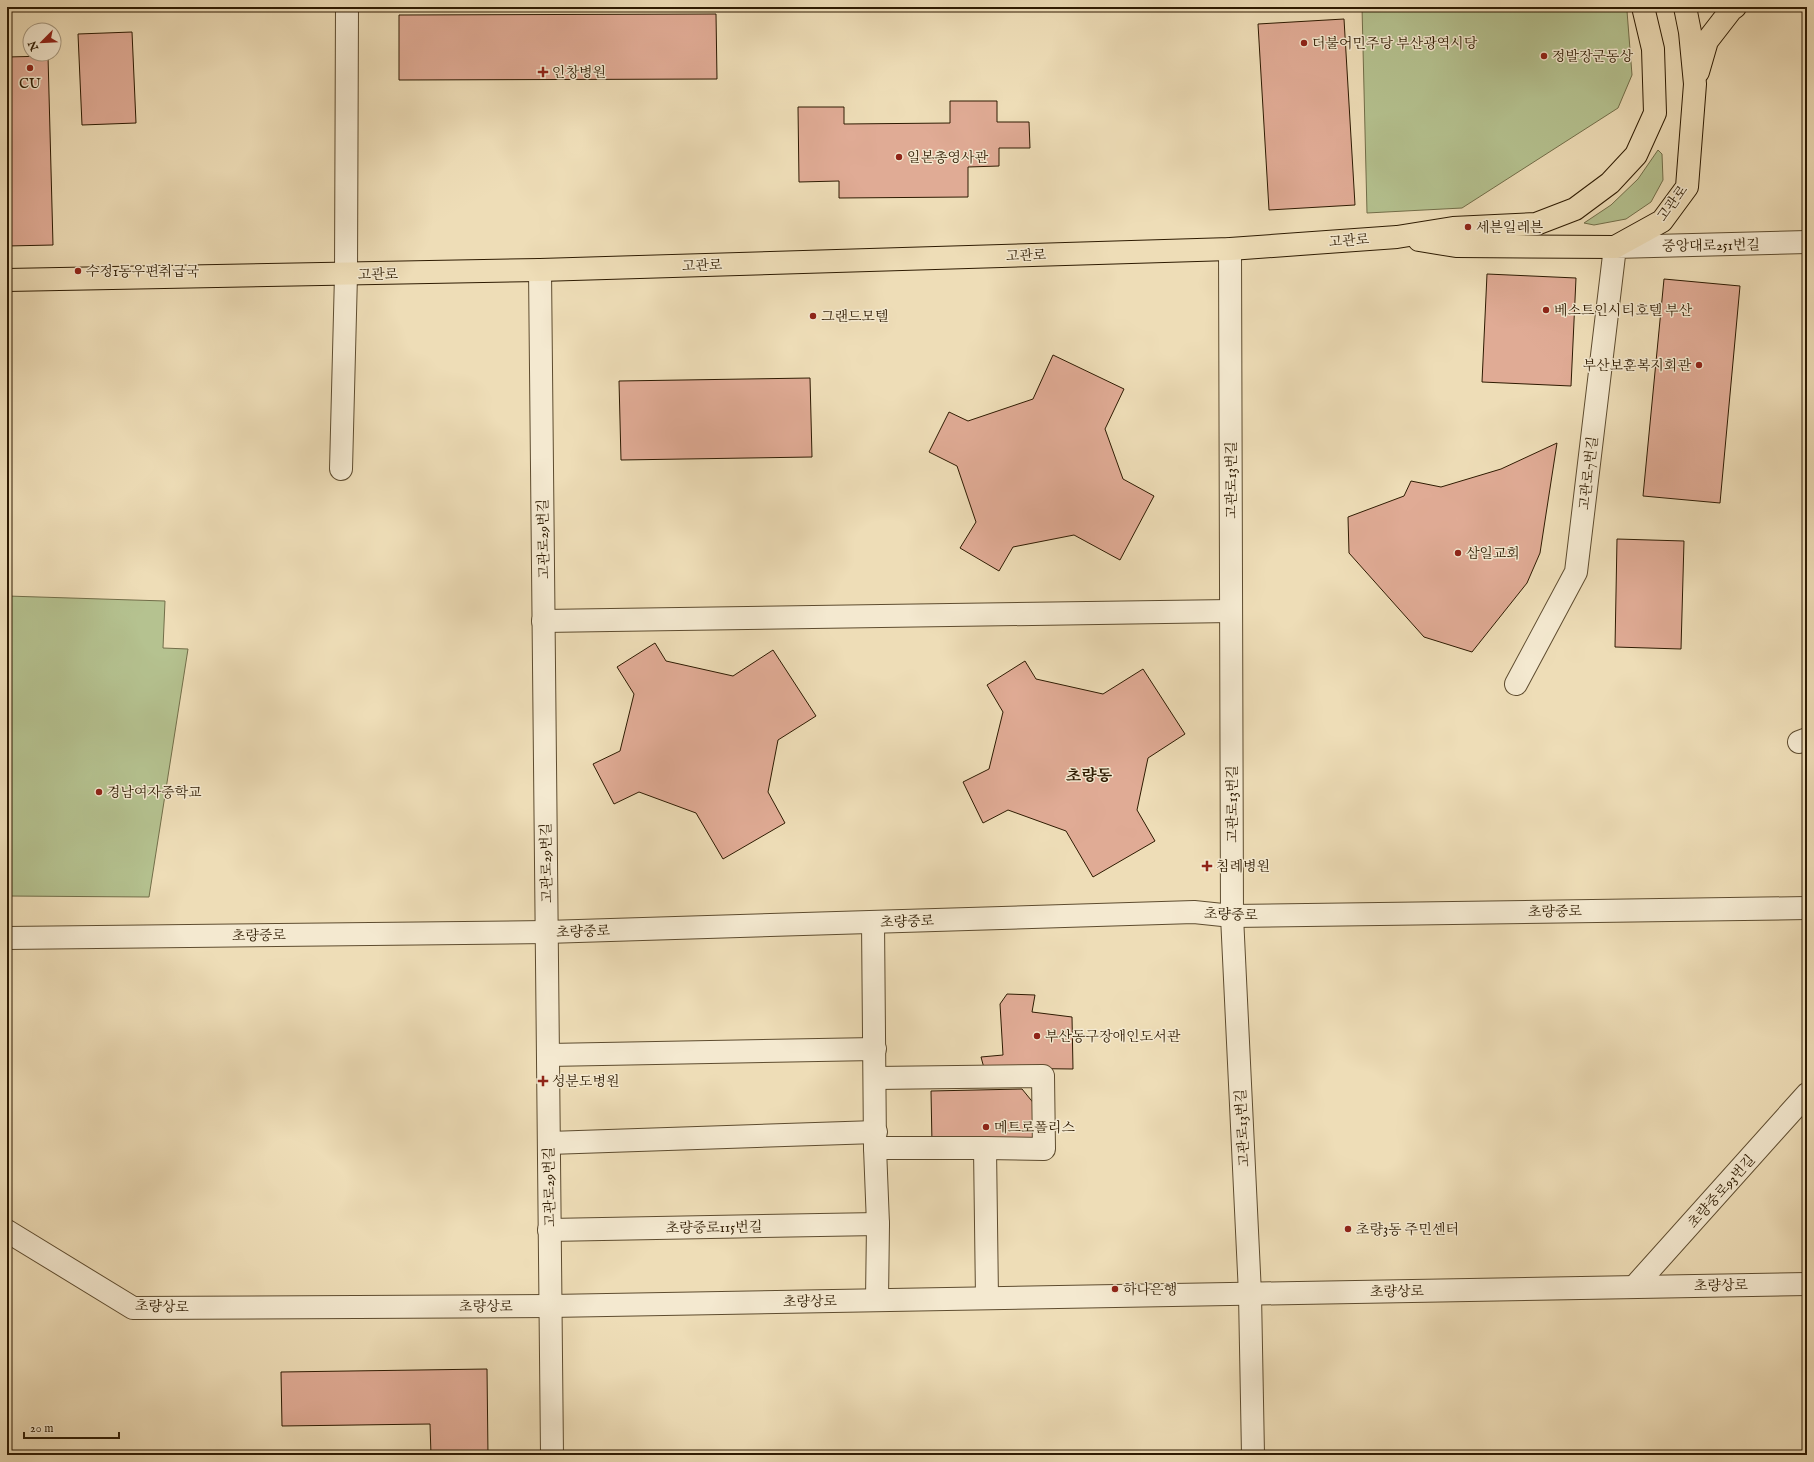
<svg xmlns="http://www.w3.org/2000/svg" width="1814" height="1462" font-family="'IM FELL English','Noto Serif KR',serif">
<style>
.green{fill:#b5c290;stroke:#726e49}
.building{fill:#e0ab95;stroke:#2e1b02}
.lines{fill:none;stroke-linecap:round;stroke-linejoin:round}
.minor-casing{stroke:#5e4c2f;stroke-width:24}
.major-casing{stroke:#2e1b02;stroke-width:24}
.minor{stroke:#f4e9d0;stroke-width:22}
.major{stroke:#eeddb7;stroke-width:22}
.poi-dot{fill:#8f2418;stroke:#f4e9d0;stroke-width:1.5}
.labels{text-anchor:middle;stroke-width:3;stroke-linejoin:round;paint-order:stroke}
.poi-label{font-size:14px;fill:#2e1b02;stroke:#f4e9d0;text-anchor:start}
.street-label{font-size:14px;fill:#2e1b02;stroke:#f4e9d0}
.quarter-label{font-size:16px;font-weight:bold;fill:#2e1b02;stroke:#f4e9d0}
</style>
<rect width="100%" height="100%" fill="#eeddb7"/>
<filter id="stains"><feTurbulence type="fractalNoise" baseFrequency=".005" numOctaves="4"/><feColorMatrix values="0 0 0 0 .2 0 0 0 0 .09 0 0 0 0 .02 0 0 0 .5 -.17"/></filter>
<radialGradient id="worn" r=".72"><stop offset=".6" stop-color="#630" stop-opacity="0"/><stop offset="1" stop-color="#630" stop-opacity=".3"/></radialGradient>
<g class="green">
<polygon points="1362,7 1625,7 1627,11 1632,75 1618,108 1462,208 1367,213"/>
<polygon points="1658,150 1662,154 1663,180 1651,202 1626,219 1594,225 1584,223 1611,205 1638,179"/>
<polygon points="7,596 165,601 163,648 188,649 149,897 7,896"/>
</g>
<g class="building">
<polygon points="716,14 717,79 399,80 399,15"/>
<polygon points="1344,19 1355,205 1269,210 1258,24"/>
<polygon points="132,32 136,123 82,125 78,34"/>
<polygon points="48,56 53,245 7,246 7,57"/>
<polygon points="950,101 997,101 997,122 1029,122 1030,148 999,148 999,166 968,167 968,197 839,198 839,181 799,182 798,107 844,107 844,124 950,123"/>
<polygon points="1487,274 1576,278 1571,386 1482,382"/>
<polygon points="1664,279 1740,286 1720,503 1643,496"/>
<polygon points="1053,355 1124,389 1105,429 1123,479 1154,496 1120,560 1074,535 1013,547 999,571 960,548 976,522 957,466 929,452 949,412 968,421 1033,399"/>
<polygon points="810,378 812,457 621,460 619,381"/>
<polygon points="1557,443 1540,553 1527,583 1472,652 1424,637 1349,553 1348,517 1404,496 1411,481 1441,487 1501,469"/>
<polygon points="1617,539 1684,541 1681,649 1615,647"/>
<polygon points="655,643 666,661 733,676 773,650 816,716 778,740 768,792 785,823 723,859 696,813 639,792 614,804 593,764 620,751 634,694 617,667"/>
<polygon points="1025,661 1036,679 1103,694 1143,669 1185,734 1148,758 1137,810 1155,841 1093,877 1066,831 1008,810 983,823 963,782 989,769 1003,712 987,685"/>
<polygon points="1007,994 1035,995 1032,1012 1072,1017 1073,1069 984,1068 981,1057 1003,1055 1000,1004"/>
<polygon points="1022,1089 1040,1111 1040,1143 932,1144 931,1091"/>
<polygon points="487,1369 488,1455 431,1455 430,1424 282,1426 281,1372"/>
</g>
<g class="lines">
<g class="minor-casing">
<g id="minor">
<polyline points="1230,249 1232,916 1250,1294 1253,1455"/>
<polyline points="540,270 552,1455"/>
<polyline points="341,469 346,275 347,7"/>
<polyline points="543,621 1231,611"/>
<polyline points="1516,684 1576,572 1615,247 1807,242"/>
<polyline points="1799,742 1807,739"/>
<polyline points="873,922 875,1148 878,1224 877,1300"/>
<polyline points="7,938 546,932 1194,912 1232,916 1807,908"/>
<polyline points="548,1055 875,1049"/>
<polyline points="875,1078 1043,1076 1044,1149 985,1148"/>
<polyline points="549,1143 876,1132"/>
<polyline points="875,1148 985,1148 987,1298"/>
<polyline points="549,1230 878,1224"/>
<polyline points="7,1231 133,1308 550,1306 1807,1284"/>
<polyline points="1634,1287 1807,1094"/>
</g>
</g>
<g class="major-casing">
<g id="major">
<polyline points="1698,72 1707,41 1731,10 1735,7"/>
<polyline points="1419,240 1456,246 1615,247 1662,221 1687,187 1695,84 1690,32 1685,7"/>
<polyline points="7,280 540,270 1230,249 1397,237 1453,228 1536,224 1575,209 1610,183 1636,155 1655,113 1653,49 1643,7"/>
</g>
</g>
<use href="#minor" class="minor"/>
<use href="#major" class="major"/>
</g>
<g class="poi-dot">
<circle cx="1304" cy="43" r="4"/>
<circle cx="1544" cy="56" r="4"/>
<circle cx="30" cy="68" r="4"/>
<path d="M541 66h4v4h4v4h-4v4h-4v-4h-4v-4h4z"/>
<circle cx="899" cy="157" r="4"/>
<circle cx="1468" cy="227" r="4"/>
<circle cx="78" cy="271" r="4"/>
<circle cx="1546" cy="310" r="4"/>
<circle cx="813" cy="316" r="4"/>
<circle cx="1699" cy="365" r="4"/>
<circle cx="1458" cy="553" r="4"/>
<circle cx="99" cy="792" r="4"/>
<path d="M1205 860h4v4h4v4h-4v4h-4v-4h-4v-4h4z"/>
<circle cx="1037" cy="1036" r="4"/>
<path d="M541 1075h4v4h4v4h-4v4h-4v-4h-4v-4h4z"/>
<circle cx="986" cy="1127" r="4"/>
<circle cx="1348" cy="1229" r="4"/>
<circle cx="1115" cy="1289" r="4"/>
</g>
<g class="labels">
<g class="poi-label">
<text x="1312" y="48">더불어민주당 부산광역시당</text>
<text x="1552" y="61">정발장군동상</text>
<text x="552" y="77">인창병원</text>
<text x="30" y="88" text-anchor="middle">CU</text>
<text x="907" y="162">일본총영사관</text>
<text x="1476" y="232">세븐일레븐</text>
<text x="86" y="276">수정1동우편취급국</text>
<text x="1554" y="315">베스트인시티호텔 부산</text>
<text x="821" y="321">그랜드모텔</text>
<text x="1691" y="370" text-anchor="end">부산보훈복지회관</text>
<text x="1466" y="558">삼일교회</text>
<text x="107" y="797">경남여자중학교</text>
<text x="1216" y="871">침례병원</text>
<text x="1045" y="1041">부산동구장애인도서관</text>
<text x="552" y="1086">성분도병원</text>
<text x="994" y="1132">메트로폴리스</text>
<text x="1356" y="1234">초량3동 주민센터</text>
<text x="1123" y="1294">하나은행</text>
</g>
<g class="street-label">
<text transform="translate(1672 203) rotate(-54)" y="5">고관로</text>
<text transform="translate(1349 240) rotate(-4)" y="5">고관로</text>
<text transform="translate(1711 245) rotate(-1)" y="5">중앙대로251번길</text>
<text transform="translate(1026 255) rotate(-2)" y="5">고관로</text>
<text transform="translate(702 265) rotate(-2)" y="5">고관로</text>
<text transform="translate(378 274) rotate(-1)" y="5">고관로</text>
<text transform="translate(1588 473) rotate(-83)" y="5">고관로7번길</text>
<text transform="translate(1231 480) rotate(-90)" y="5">고관로13번길</text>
<text transform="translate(543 539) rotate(-91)" y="5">고관로29번길</text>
<text transform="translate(1232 804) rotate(-90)" y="5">고관로13번길</text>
<text transform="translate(546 863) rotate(-91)" y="5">고관로29번길</text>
<text transform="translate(1555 911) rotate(-1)" y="5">초량중로</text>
<text transform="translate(1231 914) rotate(2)" y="5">초량중로</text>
<text transform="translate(907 921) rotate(-2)" y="5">초량중로</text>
<text transform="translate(583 931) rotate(-2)" y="5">초량중로</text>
<text transform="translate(259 935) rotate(-1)" y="5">초량중로</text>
<text transform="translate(1242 1128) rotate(-93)" y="5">고관로13번길</text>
<text transform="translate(549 1187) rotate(-91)" y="5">고관로29번길</text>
<text transform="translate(1721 1191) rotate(-48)" y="5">초량중로93번길</text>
<text transform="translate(714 1227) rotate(-1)" y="5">초량중로115번길</text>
<text transform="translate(1721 1285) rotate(-1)" y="5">초량상로</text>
<text transform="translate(1397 1291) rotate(-1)" y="5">초량상로</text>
<text transform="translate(810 1301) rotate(-1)" y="5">초량상로</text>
<text transform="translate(162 1306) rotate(2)" y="5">초량상로</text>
<text x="486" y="1311">초량상로</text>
</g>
<g class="quarter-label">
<text x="1089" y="781">초량동</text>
</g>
</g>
<rect width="1814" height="1462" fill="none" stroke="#eeddb7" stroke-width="24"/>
<rect x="8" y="8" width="1798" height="1446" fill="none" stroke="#2e1b02" stroke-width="2"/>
<rect x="12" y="12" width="1790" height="1438" fill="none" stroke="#2e1b02"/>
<g transform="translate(42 42) rotate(246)"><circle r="19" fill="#f4e9d0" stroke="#a5977e"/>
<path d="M0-3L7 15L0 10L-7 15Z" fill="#8f2418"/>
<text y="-6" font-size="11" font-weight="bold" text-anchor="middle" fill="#2e1b02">N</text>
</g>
<path d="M24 1432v6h95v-6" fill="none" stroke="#2e1b02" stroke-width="2"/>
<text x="30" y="1432" font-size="12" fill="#2e1b02" stroke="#f4e9d0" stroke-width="3" paint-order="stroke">20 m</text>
<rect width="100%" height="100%" filter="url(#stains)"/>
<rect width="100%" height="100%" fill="url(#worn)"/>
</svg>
